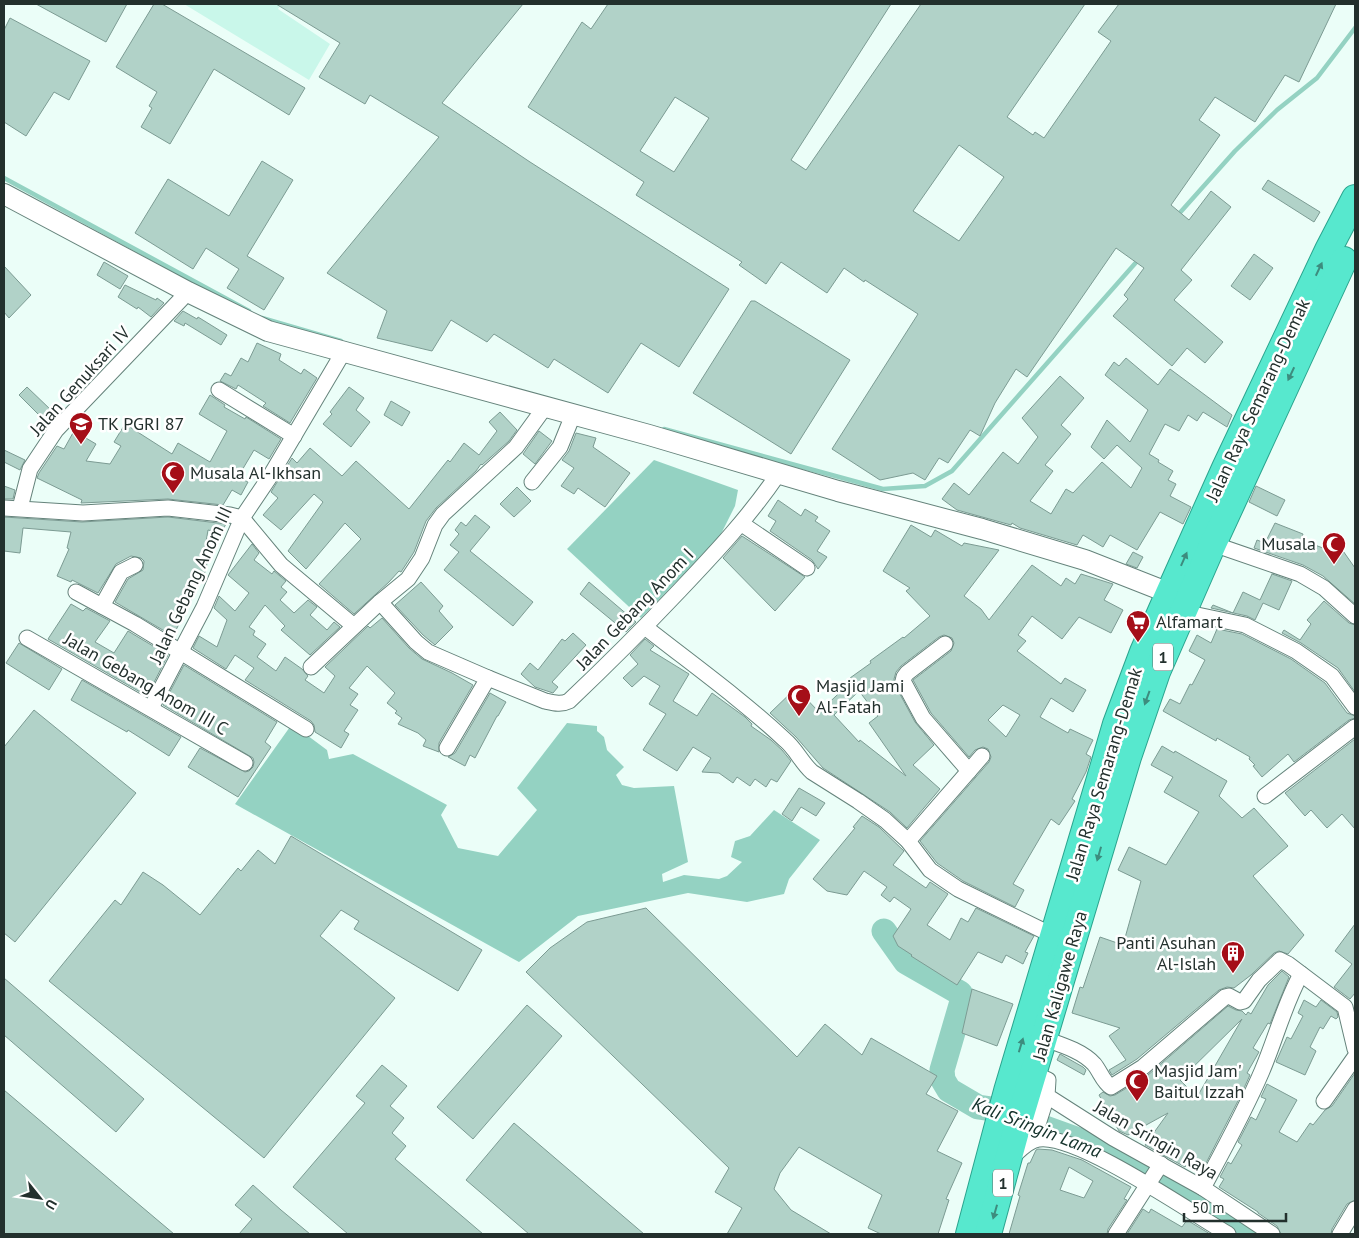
<svg xmlns="http://www.w3.org/2000/svg" width="1359" height="1238" font-family="'PT Sans',sans-serif">
<style>
.green{fill:#c9f7ea}
.water{fill:#94d2c2}
.lines{fill:none;stroke-linecap:round;stroke-linejoin:round}
.stream{stroke:#94d2c2;stroke-width:4.5}
.river{stroke:#94d2c2;stroke-width:25}
.building{fill:#b1d2c8;stroke:#7c9b93;fill-rule:evenodd}
.minor-casing{stroke:#65837b;stroke-width:17}
.tertiary-casing{stroke:#65837b;stroke-width:22}
.trunk-casing{stroke:#2aa48e;stroke-width:28}
.minor{stroke:#fff;stroke-width:15}
.tertiary{stroke:#fff;stroke-width:20}
.trunk{stroke:#57e8ce;stroke-width:26}
.oneway{fill:#3d8c7e}
.labels{text-anchor:middle;stroke-width:5;stroke-linejoin:round;paint-order:stroke}
.shield{fill:#fff;stroke:#656e6c;stroke-width:1}
.shield-label{font-size:16px;font-weight:bold;fill:#23302d}
.street-label{font-size:18px;fill:#23302d;stroke:#fff}
.poi-label{font-size:18px;fill:#23302d;stroke:#fff;text-anchor:start}
.water-label{font-size:19px;font-style:italic;fill:#13312a;stroke:#fff}
</style>
<rect width="100%" height="100%" fill="#ebfef8"/>
<polygon class="green" points="184,4 281,4 278,9 330,44 309,80"/>
<g class="water">
<polygon points="654,460 738,490 735,506 719,538 641,618 567,549"/>
<polygon points="567,723 597,726 597,731 604,737 607,750 624,767 616,775 622,785 634,788 674,786 688,862 662,874 663,882 684,875 719,879 727,876 742,862 731,857 735,841 750,836 774,810 820,840 789,879 784,894 747,902 688,893 578,916 519,962 235,804 292,724 327,750 329,759 353,754 447,805 441,815 458,848 498,856 537,810 517,788"/>
</g>
<g class="lines">
<g class="stream">
<polyline points="4,178 249,311"/>
<polyline points="1177,216 1235,151 1277,110 1317,78 1355,28"/>
<polyline points="262,318 341,341"/>
<polyline points="664,429 883,489 925,486 952,471 1139,259"/>
</g>
<polyline class="river" points="884,931 906,962 960,993 963,998 942,1070 943,1080 949,1090 978,1107 992,1109 1098,1147 1249,1234"/>
</g>
<g class="building">
<polygon points="36,4 127,4 106,42"/>
<polygon points="154,4 162,4 305,88 289,115 214,69 170,144 141,127 152,108 149,106 157,92 116,67"/>
<polygon points="276,4 523,4 442,103 530,162 729,289 679,367 641,343 608,393 554,359 548,368 494,334 487,342 451,320 432,351 377,338 387,311 327,273 439,137 370,95 365,104 319,77 340,43"/>
<path d="M 608,4 L 891,4 L 791,160 L 806,170 L 921,4 L 1085,4 L 1007,117 L 1033,135 L 1035,132 L 1044,138 L 1111,41 L 1098,32 L 1119,4 L 1336,4 L 1299,82 L 1285,75 L 1255,122 L 1215,97 L 1199,120 L 1220,135 L 1171,205 L 1189,220 L 1211,191 L 1231,207 L 1181,270 L 1192,280 L 1174,300 L 1223,342 L 1205,363 L 1187,348 L 1172,366 L 1113,316 L 1128,299 L 1124,295 L 1144,268 L 1116,248 L 1027,377 L 1016,369 L 995,403 L 980,436 L 970,430 L 948,463 L 939,458 L 925,480 L 913,473 L 880,480 L 832,449 L 918,314 L 865,280 L 864,282 L 844,268 L 827,293 L 781,262 L 766,284 L 739,265 L 742,262 L 636,195 L 644,182 L 528,107 L 582,22 L 591,29 ZM 675,97 L 709,118 L 674,172 L 640,151 ZM 959,145 L 1004,177 L 959,241 L 913,211 Z"/>
<polygon points="10,18 90,61 69,100 54,92 26,136 4,122 4,30"/>
<polygon points="262,161 293,180 247,256 284,278 264,310 227,288 239,269 206,248 193,269 135,233 168,179 229,216"/>
<polygon points="1268,180 1320,212 1314,222 1262,189"/>
<polygon points="1254,254 1273,268 1250,300 1231,286"/>
<polygon points="104,262 128,276 120,289 97,275"/>
<polygon points="4,266 31,295 9,318 4,312"/>
<polygon points="125,285 156,300 157,298 164,303 151,317 138,307 137,309 118,297"/>
<polygon points="751,301 755,301 850,360 791,454 693,393"/>
<polygon points="183,311 197,319 198,317 227,335 221,345 185,323 184,326 174,321"/>
<polygon points="257,343 281,354 279,360 301,374 304,369 317,378 290,423 263,406 266,403 238,385 236,389 220,381 225,373 231,376 241,358 248,362"/>
<polygon points="1126,358 1158,385 1170,369 1232,415 1227,427 1203,412 1197,421 1188,415 1179,431 1165,424 1149,454 1159,460 1158,462 1173,471 1168,480 1176,484 1170,496 1191,507 1183,524 1160,512 1137,550 1110,535 1103,547 1083,535 1077,545 1020,528 1012,523 1011,525 957,510 942,499 954,483 969,495 1003,452 1018,464 1038,437 1022,418 1060,376 1084,398 1061,425 1071,434 1045,465 1053,471 1030,501 1051,514 1066,489 1073,493 1102,462 1131,488 1142,468 1117,445 1104,459 1091,447 1107,420 1130,442 1148,410 1105,375 1114,362 1119,366"/>
<polygon points="27,387 51,410 43,419 19,395"/>
<polygon points="349,387 364,398 356,410 370,422 351,447 323,424 332,414 330,412"/>
<polygon points="210,395 225,405 224,407 245,419 246,417 281,439 269,459 254,450 238,477 248,482 241,495 232,490 223,505 168,499 81,503 82,500 37,478 39,473 57,446 64,449 74,431 96,444 86,461 110,464 121,446 114,442 125,424 172,454 178,443 210,462 227,431 199,414"/>
<polygon points="391,401 410,412 402,426 384,415"/>
<polygon points="500,412 517,430 509,441 482,465 481,464 476,471 436,508 426,521 414,552 401,572 399,571 389,582 354,614 319,584 361,539 345,523 306,569 288,551 323,502 314,494 281,530 263,515 278,498 271,492 292,458 297,463 310,448 342,476 356,461 409,509 440,470 448,460 450,462 464,443 479,455 497,431 489,422"/>
<polygon points="539,431 552,441 535,464 523,454"/>
<polygon points="576,433 596,438 593,447 630,473 605,507 578,488 574,494 561,486 574,468 562,460 569,451"/>
<polygon points="4,450 25,460 20,470 4,462"/>
<polygon points="4,486 15,490 13,499 4,499"/>
<polygon points="1256,486 1285,500 1277,516 1249,502"/>
<polygon points="517,487 531,501 514,517 500,504"/>
<polygon points="778,500 801,516 805,509 818,517 815,521 830,531 817,551 827,557 818,569 812,560 770,531 776,521 768,516"/>
<polygon points="475,515 490,527 470,551 533,602 513,626 444,570 459,552 450,545 459,534 455,530 461,522 466,526"/>
<polygon points="4,517 82,522 168,517 226,524 221,533 208,530 204,554 208,555 206,570 173,636 115,602 128,579 143,570 144,561 141,558 131,556 116,564 98,593 72,580 71,582 57,576 69,549 67,548 71,532 23,528 20,553 4,551"/>
<polygon points="1275,523 1303,534 1301,540 1334,552 1341,548 1355,568 1355,604 1323,576 1303,565 1254,548 1257,540 1265,543"/>
<path d="M 911,525 L 931,537 L 935,530 L 962,546 L 964,543 L 999,550 L 964,596 L 981,609 L 989,620 L 1032,565 L 1061,586 L 1066,578 L 1075,584 L 1081,574 L 1113,584 L 1104,600 L 1123,610 L 1111,633 L 1079,617 L 1062,639 L 1032,616 L 1018,635 L 1026,641 L 1017,651 L 1061,684 L 1065,678 L 1086,690 L 1073,712 L 1051,698 L 1040,717 L 1068,733 L 1070,729 L 1093,740 L 1086,754 L 1091,757 L 1086,772 L 1072,799 L 1075,801 L 1059,825 L 1051,819 L 1013,884 L 1024,890 L 1015,907 L 963,881 L 937,863 L 920,841 L 989,762 L 991,757 L 988,749 L 983,747 L 975,750 L 969,757 L 931,713 L 913,680 L 951,651 L 954,643 L 952,638 L 944,635 L 939,637 L 901,666 L 896,672 L 894,679 L 895,685 L 915,722 L 934,745 L 913,765 L 940,789 L 907,828 L 890,812 L 823,768 L 796,737 L 770,713 L 796,688 L 819,712 L 852,681 L 850,678 L 871,663 L 870,661 L 903,637 L 904,638 L 930,616 L 906,591 L 910,588 L 883,571 ZM 859,691 L 878,716 L 869,723 L 906,776 L 860,740 L 859,742 L 834,715 ZM 1003,705 L 1020,715 L 1006,737 L 988,720 Z"/>
<polygon points="742,536 805,577 775,611 723,558"/>
<polygon points="252,544 259,553 254,560 272,574 274,571 286,581 281,587 287,592 280,600 294,613 308,600 317,607 310,615 327,630 334,622 340,627 310,655 281,630 285,626 265,605 249,627 255,631 253,635 266,644 257,657 276,671 285,657 302,669 308,676 305,680 324,693 335,676 325,667 368,626 370,628 382,618 409,648 422,659 452,673 473,685 439,743 439,752 423,746 426,740 418,733 398,724 402,718 395,713 397,711 387,703 395,693 367,666 349,688 358,694 350,705 358,710 344,731 349,734 341,748 315,732 314,725 311,721 245,680 254,668 235,655 226,669 193,648 199,636 217,647 227,620 214,608 219,596 235,611 249,593 228,575"/>
<polygon points="1133,552 1143,557 1137,568 1126,564"/>
<polygon points="1272,574 1292,581 1279,610 1263,603 1255,620 1247,616 1211,608 1213,605 1233,613 1243,592 1260,600"/>
<polygon points="421,582 443,606 439,611 453,627 435,645 423,635 395,605"/>
<polygon points="589,582 636,622 626,632 580,594"/>
<polygon points="1324,601 1349,623 1355,625 1355,692 1338,668 1301,643 1282,633 1284,630 1300,640 1311,624 1307,620"/>
<polygon points="71,604 83,611 86,608 110,621 95,642 114,653 128,631 168,655 147,696 48,639"/>
<polygon points="1217,629 1242,634 1291,659 1325,683 1347,713 1355,716 1355,718 1349,720 1294,762 1288,754 1262,777 1253,766 1255,765 1249,759 1250,757 1217,738 1216,741 1163,711 1170,699 1180,704 1190,684 1192,685 1205,660 1189,651 1197,635 1211,643"/>
<polygon points="573,633 586,645 552,682 558,687 553,693 535,687 521,674 530,663 538,670 562,639 565,641"/>
<polygon points="645,639 654,646 650,650 689,674 673,701 697,716 712,693 745,717 752,724 751,726 771,740 782,750 791,761 777,782 771,779 766,787 755,779 750,786 737,777 733,783 719,773 702,772 711,758 693,747 677,771 643,750 666,714 649,704 660,686 644,676 632,687 623,678 638,664 630,655"/>
<polygon points="19,643 62,669 49,690 6,663"/>
<polygon points="184,665 277,722 265,742 271,747 238,797 188,767 200,748 245,772 249,771 253,767 254,762 253,758 163,705"/>
<polygon points="82,680 181,737 169,756 128,730 127,732 71,700"/>
<polygon points="490,693 506,702 498,716 497,716 475,758 470,755 465,766 448,757 455,753"/>
<polygon points="34,710 136,793 15,942 4,933 4,747"/>
<polygon points="1355,739 1355,829 1342,814 1327,828 1311,810 1305,816 1285,793"/>
<polygon points="1162,746 1174,753 1175,751 1227,781 1219,796 1242,818 1254,808 1288,846 1253,876 1304,935 1288,954 1279,951 1274,953 1251,975 1234,988 1227,987 1219,990 1137,1059 1112,1075 1109,1070 1126,1060 1109,1036 1120,1028 1072,1013 1080,987 1083,988 1100,937 1123,945 1141,881 1118,870 1129,847 1166,865 1199,812 1164,792 1173,777 1151,765"/>
<polygon points="799,788 825,803 816,816 801,807 792,821 782,814"/>
<polygon points="862,816 879,827 904,851 893,865 926,888 930,882 948,894 927,925 950,940 961,918 968,922 976,908 1034,936 1025,952 1028,953 1023,964 1006,955 1002,963 978,952 957,985 911,956 912,955 898,946 893,936 911,909 894,897 890,902 881,895 887,887 864,871 847,895 827,891 813,879 855,828 853,827"/>
<polygon points="291,836 482,950 458,991 354,929 359,921 341,910 320,936 395,998 264,1158 49,981 115,900 121,905 143,872 163,885 200,915 238,868 241,871 258,850 275,864"/>
<polygon points="646,908 797,1057 825,1024 862,1055 871,1038 937,1076 926,1094 958,1111 937,1151 962,1163 946,1199 949,1200 938,1234 881,1234 868,1228 882,1195 799,1147 780,1173 774,1189 791,1210 831,1234 727,1234 742,1208 715,1192 729,1168 526,972 550,948 587,922"/>
<polygon points="1355,924 1355,993 1350,999 1334,987 1352,964 1335,951"/>
<path d="M 1282,971 L 1289,977 L 1270,1024 L 1268,1023 L 1253,1048 L 1259,1052 L 1247,1073 L 1250,1075 L 1240,1097 L 1204,1167 L 1190,1159 L 1185,1167 L 1145,1145 L 1168,1113 L 1128,1135 L 1119,1131 L 1099,1095 L 1103,1092 L 1110,1096 L 1115,1095 L 1148,1075 L 1228,1006 L 1236,1010 L 1242,1011 L 1246,1015 L 1248,1012 L 1251,1014 L 1268,985 ZM 1242,1019 L 1197,1097 L 1180,1080 Z"/>
<polygon points="4,978 144,1099 116,1132 4,1035"/>
<polygon points="972,989 1013,1004 997,1046 962,1033"/>
<polygon points="1304,1000 1316,1007 1321,1000 1337,1012 1338,1017 1336,1019 1331,1016 1323,1029 1320,1027 1310,1047 1316,1051 1305,1075 1276,1062 1287,1037 1291,1039 1303,1016 1298,1013"/>
<polygon points="527,1005 562,1036 473,1139 437,1107"/>
<polygon points="1060,1054 1083,1067 1086,1070 1084,1075 1057,1060"/>
<polygon points="382,1065 407,1086 390,1106 404,1118 392,1133 406,1146 395,1159 483,1234 348,1234 293,1187 365,1103 356,1096"/>
<polygon points="1355,1073 1355,1200 1347,1204 1332,1229 1331,1234 1281,1234 1277,1226 1258,1213 1258,1212 1219,1187 1224,1179 1220,1177 1228,1162 1231,1164 1242,1145 1238,1142 1251,1117 1256,1120 1266,1099 1261,1097 1267,1084 1297,1100 1279,1132 1297,1142 1310,1123 1313,1125 1325,1110 1332,1106"/>
<polygon points="4,1090 123,1191 174,1234 4,1234"/>
<polygon points="514,1123 644,1234 529,1234 466,1180"/>
<path d="M 1038,1149 L 1052,1150 L 1082,1160 L 1131,1187 L 1124,1199 L 1127,1200 L 1108,1229 L 1107,1234 L 1009,1234 L 1020,1196 L 1018,1195 L 1028,1163 L 1030,1163 L 1036,1150 ZM 1069,1167 L 1093,1181 L 1084,1198 L 1060,1190 Z"/>
<polygon points="253,1185 281,1210 310,1234 239,1234 252,1219 235,1205"/>
<polygon points="1143,1209 1149,1213 1151,1209 1182,1227 1187,1220 1210,1234 1127,1234"/>
</g>
<g class="lines">
<g class="minor-casing">
<g id="minor">
<polyline points="219,390 294,436"/>
<polyline points="532,482 560,447 573,415"/>
<polyline points="4,508 83,513 168,508 230,515 242,518 281,565 354,626"/>
<polyline points="20,508 30,469 56,430 188,292"/>
<polyline points="742,524 807,568"/>
<polyline points="1213,544 1300,574 1324,588 1355,616"/>
<polyline points="76,592 135,624 306,729"/>
<path d="M 380,602 L 416,642 L 428,652 L 488,678 L 545,701 C 554,703 561,705 569,701 C 607,665 644,628 680,590 C 716,552 749,517 779,473"/>
<polyline points="102,606 121,572 135,565"/>
<polyline points="1183,612 1245,625 1296,651 1332,676 1355,707"/>
<path d="M 645,627 C 692,664 741,699 785,740 C 796,749 801,762 812,772 L 858,801 L 885,820 L 908,841 L 930,870 L 958,889 L 1054,936"/>
<polyline points="27,638 245,763"/>
<polyline points="945,644 907,673 904,677 903,681 923,718 969,771"/>
<polyline points="311,667 380,602 408,579 422,558 435,525 443,514 516,447 545,407"/>
<polyline points="151,708 204,607 242,518 269,478 344,351"/>
<polyline points="447,748 488,678"/>
<polyline points="1265,796 1355,727"/>
<polyline points="908,841 982,756"/>
<path d="M 1045,1039 C 1062,1045 1082,1051 1094,1064 C 1100,1071 1103,1082 1111,1087 L 1143,1067 L 1225,997 L 1229,996 L 1240,1002 L 1244,1001 L 1259,980 L 1280,960 L 1288,964 L 1345,1007 L 1355,1049"/>
<polyline points="1035,1074 1048,1080 1047,1096 1113,1138 1203,1188 1272,1234"/>
<polyline points="1324,1101 1355,1057"/>
<polyline points="1033,1140 1047,1096"/>
<path d="M 1011,1158 C 1019,1151 1028,1140 1039,1139 C 1078,1134 1190,1212 1228,1234"/>
<path d="M 1203,1188 C 1224,1149 1245,1111 1262,1071 C 1276,1038 1284,1005 1301,974"/>
<polyline points="1116,1234 1161,1164"/>
<polyline points="1340,1234 1355,1209"/>
</g>
</g>
<g class="tertiary-casing">
<polyline id="tertiary" points="4,194 188,292 268,331 649,435 838,491 982,529 1085,560 1169,593"/>
</g>
<g class="trunk-casing">
<g id="trunk">
<polyline points="969,1234 1007,1091 1104,765 1116,724 1143,652 1169,593 1225,468 1328,250 1355,198"/>
<polyline points="988,1234 1016,1131 1128,757 1157,672 1213,544 1344,260"/>
</g>
</g>
<use href="#minor" class="minor"/>
<use href="#tertiary" class="tertiary"/>
<use href="#trunk" class="trunk"/>
</g>
<defs><path id="oneway-solid" d="M-6-.8H1V-3.2L6.5 0L1 3.2V.8H-6Z" transform="scale(1.25)"/></defs>
<g class="oneway">
<use href="#oneway-solid" transform="translate(1319 269) rotate(-65)"/>
<use href="#oneway-solid" transform="translate(1291 374) rotate(115)"/>
<use href="#oneway-solid" transform="translate(1184 559) rotate(-66)"/>
<use href="#oneway-solid" transform="translate(1147 698) rotate(110)"/>
<use href="#oneway-solid" transform="translate(1099 854) rotate(106)"/>
<use href="#oneway-solid" transform="translate(1021 1045) rotate(-73)"/>
<use href="#oneway-solid" transform="translate(995 1212) rotate(106)"/>
</g>
<defs>
<g id="school-pin" transform="scale(1.25)"><path d="M0 17L-7.5 6A9.5 9.5 0 1 1 7.5 6Z" fill="#a50e18" stroke="#fff"/><path d="M0-5L7-2L0 1L-7-2ZM-4 1L0 2.5L4 1V4Q0 6-4 4Z" fill="#fff"/></g>
<g id="mosque-pin" transform="scale(1.25)"><path d="M0 17L-7.5 6A9.5 9.5 0 1 1 7.5 6Z" fill="#a50e18" stroke="#fff"/><path d="M3.5-4.9A6 6 0 1 0 3.5 4.9A5 5 0 1 1 3.5-4.9Z" fill="#fff"/></g>
<g id="supermarket-pin" transform="scale(1.25)"><path d="M0 17L-7.5 6A9.5 9.5 0 1 1 7.5 6Z" fill="#a50e18" stroke="#fff"/><path d="M-6-5.5h2.5l.6 2H6L4.5 2H-2.5L-4.4-4H-6ZM-1.5 3.2a1.3 1.3 0 1 0 .1 0ZM3 3.2a1.3 1.3 0 1 0 .1 0Z" fill="#fff"/></g>
<g id="building-pin" transform="scale(1.25)"><path d="M0 17L-7.5 6A9.5 9.5 0 1 1 7.5 6Z" fill="#a50e18" stroke="#fff"/><path d="M-4-6H4V6H1V3H-1V6H-4ZM-2.5-4.3h1.7v1.8h-1.7ZM.8-4.3h1.7v1.8H.8ZM-2.5-1h1.7V.8h-1.7ZM.8-1h1.7V.8H.8Z" fill="#fff"/></g>
</defs>
<g fill-rule="evenodd">
<use href="#school-pin" x="81" y="424"/>
<use href="#mosque-pin" x="173" y="473"/>
<use href="#mosque-pin" x="1334" y="544"/>
<use href="#supermarket-pin" x="1138" y="622"/>
<use href="#mosque-pin" x="799" y="696"/>
<use href="#building-pin" x="1233" y="953"/>
<use href="#mosque-pin" x="1137" y="1081"/>
</g>
<g class="labels">
<g class="shield">
<rect x="1153" y="643.5" width="20" height="27" rx="4"/>
<rect x="993" y="1169.5" width="20" height="27" rx="4"/>
</g>
<g class="shield-label">
<text x="1163" y="663">1</text>
<text x="1003" y="1189">1</text>
</g>
<g class="street-label">
<text transform="translate(80 381) rotate(-48)" y="6">Jalan Genuksari IV</text>
<text transform="translate(1258 400) rotate(-65)" y="6">Jalan Raya Semarang-Demak</text>
<text transform="translate(191 585) rotate(-65)" y="6">Jalan Gebang Anom III</text>
<text transform="translate(635 609) rotate(-46)" y="6">Jalan Gebang Anom I</text>
<text transform="translate(146 684) rotate(30)" y="6">Jalan Gebang Anom III C</text>
<text transform="translate(1104 774) rotate(-73)" y="6">Jalan Raya Semarang-Demak</text>
<text transform="translate(1060 986) rotate(-74)" y="6">Jalan Kaligawe Raya</text>
<text transform="translate(1156 1140) rotate(30)" y="6">Jalan Sringin Raya</text>
</g>
<g class="poi-label">
<text x="98" y="430">TK PGRI 87</text>
<text x="190" y="479">Musala Al-Ikhsan</text>
<text x="1316" y="550" text-anchor="end">Musala</text>
<text x="1156" y="628">Alfamart</text>
<text x="816" y="692">Masjid Jami<tspan x="816" dy="21">Al-Fatah</tspan></text>
<text x="1216" y="949" text-anchor="end">Panti Asuhan<tspan x="1216" dy="21">Al-Islah</tspan></text>
<text x="1154" y="1077">Masjid Jam'<tspan x="1154" dy="21">Baitul Izzah</tspan></text>
</g>
<g class="water-label">
<text transform="translate(1037 1127) rotate(21)" y="7">Kali Sringin Lama</text>
</g>
</g>
<rect width="1359" height="1238" fill="none" stroke="#23302d" stroke-width="10"/>
<g transform="translate(40 1198) rotate(120)" stroke="#ffffff" stroke-width="4" paint-order="stroke">
<path d="M0-4L9 19L0 12L-9 19Z" fill="#23302d"/>
<text y="-8" font-size="14" font-weight="bold" text-anchor="middle" fill="#23302d">U</text>
</g>
<path d="M1184 1213v8h102v-8" fill="none" stroke="#23302d" stroke-width="2.5"/>
<text x="1192" y="1213" font-size="15" fill="#23302d" stroke="#ffffff" stroke-width="4" paint-order="stroke">50 m</text>
</svg>
